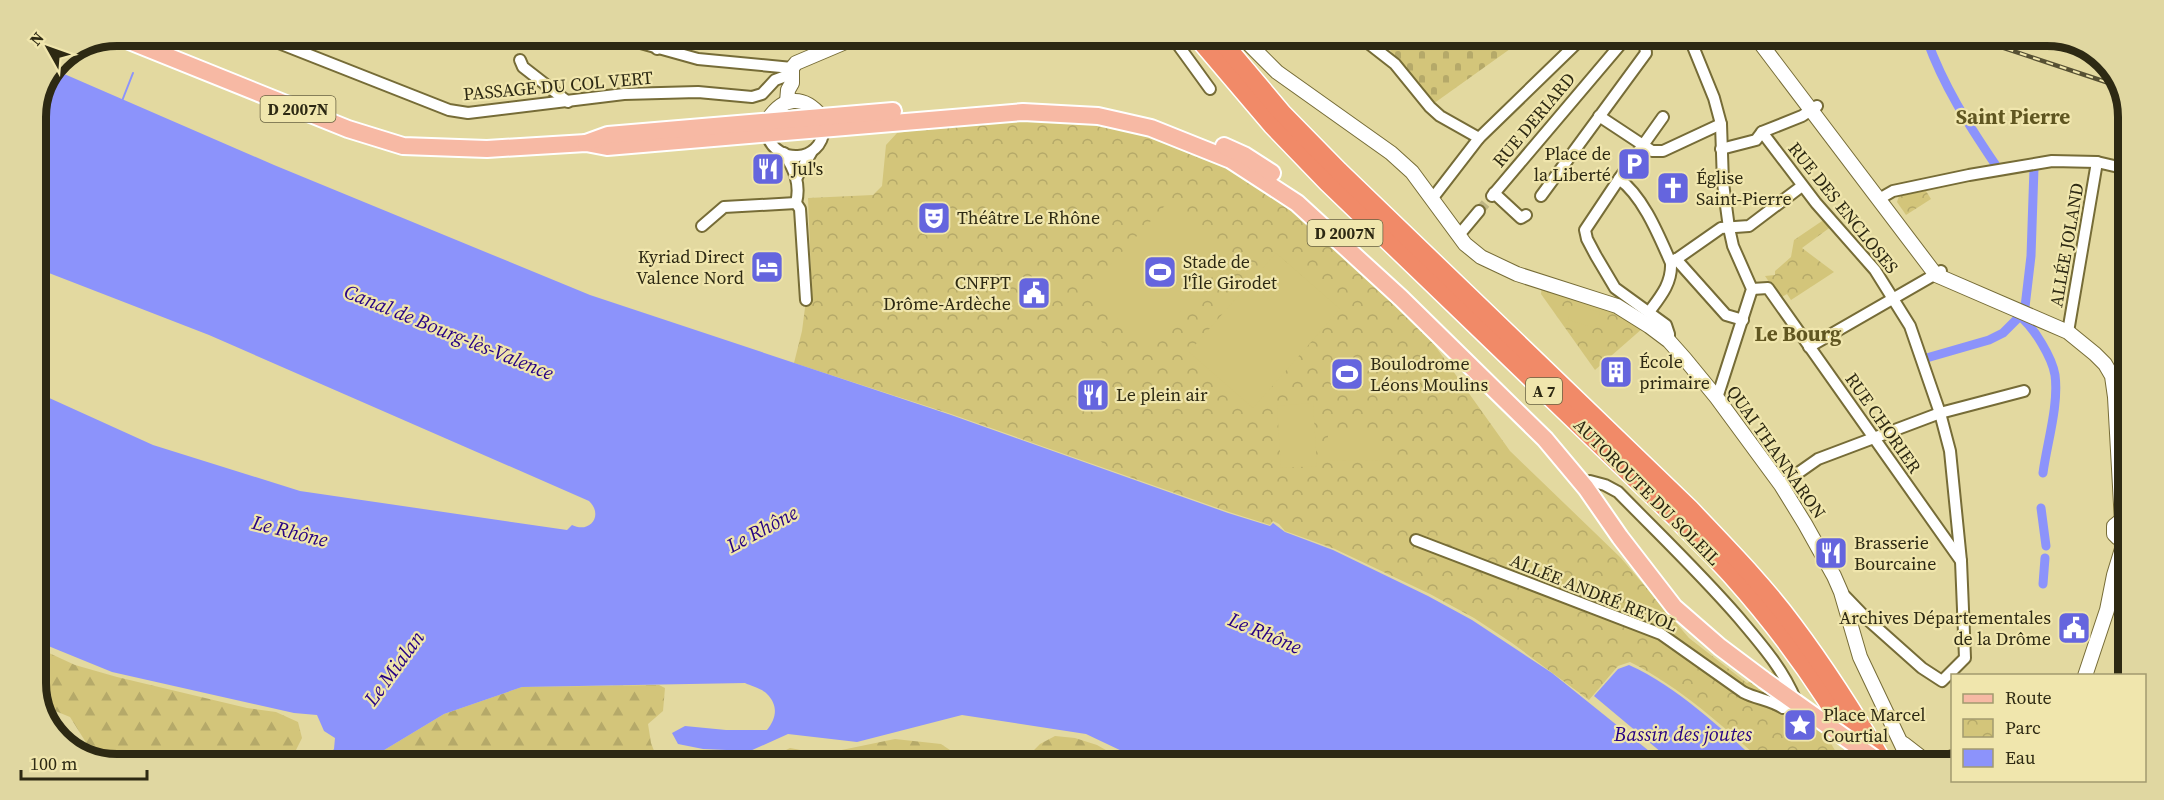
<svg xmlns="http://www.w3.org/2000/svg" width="2164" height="800" font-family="'Source Serif 4',serif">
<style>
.forest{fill:url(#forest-firs)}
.cemetery{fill:url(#cemetery-stones)}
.park{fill:url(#park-crowns)}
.pitch{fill:#d3c57a}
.water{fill:#8c93fb}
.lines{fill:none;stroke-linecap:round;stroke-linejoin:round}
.stream{stroke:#8c93fb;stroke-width:2}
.canal{stroke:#8c93fb;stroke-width:9}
.street-tunnel{stroke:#bfb684;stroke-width:10;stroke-dasharray:10 5;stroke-linecap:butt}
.street-casing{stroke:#766c37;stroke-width:14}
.secondary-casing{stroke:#766c37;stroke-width:16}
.primary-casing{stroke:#fff;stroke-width:20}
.highway-casing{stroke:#fff;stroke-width:21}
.street{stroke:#fff;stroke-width:10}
.secondary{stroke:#fff;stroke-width:14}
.primary{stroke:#f7b9a4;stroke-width:16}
.highway{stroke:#f18a68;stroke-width:18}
.rail-casing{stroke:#565033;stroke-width:4.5}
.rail{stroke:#f0e6ad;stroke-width:2;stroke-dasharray:7;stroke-linecap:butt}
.primary-bridge-casing{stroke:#fff;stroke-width:20;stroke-linecap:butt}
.primary-bridge{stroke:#f7b9a4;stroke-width:16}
.labels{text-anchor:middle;stroke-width:4.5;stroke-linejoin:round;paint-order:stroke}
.shield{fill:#f0e6ad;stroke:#686241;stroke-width:1.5}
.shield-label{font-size:16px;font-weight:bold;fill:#2d2913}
.street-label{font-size:18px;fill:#2d2913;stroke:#f0e6ad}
.poi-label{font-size:18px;fill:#2d2913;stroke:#f0e6ad;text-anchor:start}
.water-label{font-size:20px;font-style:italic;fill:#260183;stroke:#f0e6ad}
.quarter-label{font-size:21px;font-weight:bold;fill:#605621;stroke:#f0e6ad}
.rim{fill:none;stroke:#2d2913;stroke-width:8}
</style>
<defs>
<pattern id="forest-firs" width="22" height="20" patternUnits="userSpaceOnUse" patternTransform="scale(1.5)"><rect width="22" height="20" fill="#d3c57a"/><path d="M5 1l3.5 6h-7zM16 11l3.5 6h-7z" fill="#b5a969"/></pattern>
<pattern id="cemetery-stones" width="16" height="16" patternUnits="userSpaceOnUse" patternTransform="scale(1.5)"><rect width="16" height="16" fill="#d3c57a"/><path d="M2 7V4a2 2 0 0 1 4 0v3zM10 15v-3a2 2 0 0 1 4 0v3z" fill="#b5a969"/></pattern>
<pattern id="park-crowns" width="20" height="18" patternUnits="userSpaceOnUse" patternTransform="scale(1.5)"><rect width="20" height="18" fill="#d3c57a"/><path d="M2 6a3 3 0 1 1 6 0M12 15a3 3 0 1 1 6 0" fill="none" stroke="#b5a969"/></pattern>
</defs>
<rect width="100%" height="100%" fill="#e3d9a0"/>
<g class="forest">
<polygon points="36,647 75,665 117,677 247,708 276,712 298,722 302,738 291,760 97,760 70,717 43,706 36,688"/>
<polygon points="659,685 665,688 663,711 648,724 651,743 658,761 372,760 376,755 444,714 522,687"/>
<polygon points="1055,736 1075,738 1097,745 1127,762 764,761 790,748 822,754 895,739 941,744 956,754 983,751 1013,760 1029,755 1040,744"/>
</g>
<polygon class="cemetery" points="1369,39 1524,39 1433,104 1382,40 1375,44"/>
<g class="park">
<path d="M 1023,112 L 1098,116 L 1231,160 L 1401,298 L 1510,451 L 1621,558 L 1689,638 L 1747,683 L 1779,668 L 1796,701 L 1803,696 L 1843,764 L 1764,763 C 1723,726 1680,687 1630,662 L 1618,666 L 1589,700 L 1512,643 L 1474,618 L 1430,594 L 1335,549 L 1285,531 L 1279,524 L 1273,521 L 1270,525 L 1229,512 L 951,414 L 794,363 L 802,331 L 806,300 L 812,301 L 808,198 L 873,195 L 882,186 L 886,145 L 897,133 L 946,126 Z"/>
<polygon points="1926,191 1931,199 1906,215 1897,202 1899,196"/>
<polygon points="1825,219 1832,226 1802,248 1834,272 1791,300 1787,294 1780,298 1765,276 1775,275 1775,271 1791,257 1794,240"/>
<polygon points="1542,285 1611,309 1643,328 1595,370 1541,294"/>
</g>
<g class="pitch">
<polygon points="1172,198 1233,254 1148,347 1087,290"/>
<polygon points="1276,253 1340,309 1253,408 1189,352"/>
<polygon points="1573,304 1600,312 1595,328 1568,320"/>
<polygon points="1091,333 1113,352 1102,364 1080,344"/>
<polygon points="1313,403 1317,466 1281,468 1277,406"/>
<polygon points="1328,433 1382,433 1382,460 1328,461"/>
</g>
<g class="water">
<path d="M 55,70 L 274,165 L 590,295 L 951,415 L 1228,513 L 1270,526 L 1273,523 L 1285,532 L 1333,550 L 1428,596 L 1472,620 L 1552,673 L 1664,763 L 1145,762 L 1086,734 L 962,715 L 857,742 L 788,734 L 750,751 L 703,749 L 678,744 L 672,733 L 685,726 L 726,730 L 767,730 C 776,719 779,706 767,694 C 763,689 751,686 745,683 L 522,687 L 444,714 L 376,755 L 372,760 L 325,760 L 334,749 L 335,738 L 324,731 L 317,715 L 294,713 L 112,672 L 36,641 L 36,392 L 153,445 L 300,491 L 567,530 L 572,525 C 590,534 604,515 589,501 L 209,335 L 36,268 L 36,112 Z"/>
<path d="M 1629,665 C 1678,687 1720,728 1760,763 L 1674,763 L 1594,696 L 1618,669 Z"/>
</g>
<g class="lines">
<polyline class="stream" points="122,101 133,73"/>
<g class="canal">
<path d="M 1927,40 C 1944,87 1968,124 1995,164"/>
<path d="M 2020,316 C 2034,328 2052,357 2055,375 C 2059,405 2047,443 2043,473"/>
<polyline points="1923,359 1989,340 2003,333 2020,316 2025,307 2031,256 2034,168"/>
<polyline points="2041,508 2046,546"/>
<polyline points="2043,584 2045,558"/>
</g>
<polyline class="street-tunnel" points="1479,211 1492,196"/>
<g class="street-casing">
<g id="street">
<polyline points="261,36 449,110 468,113 624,94 698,92 752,97 762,94 775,80 791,74"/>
<polyline points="619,37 698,59 792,68"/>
<polyline points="1173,38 1210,89"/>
<polyline points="1363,39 1395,64 1430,107 1440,116 1479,138"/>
<polyline points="1690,39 1714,98 1721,124 1723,183 1729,228 1733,246 1752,289 1717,398"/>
<polyline points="657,49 666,37"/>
<polyline points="520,60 523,67 568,102"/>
<polyline points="1599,116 1652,151 1663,151 1721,124"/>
<polyline points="1663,117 1621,176 1585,230 1587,239 1596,256 1615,288 1666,325 1669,334 1669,341"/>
<polyline points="1762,132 1816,203 1875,270 1910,326 1940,413 1950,451 1961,561 1965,658 1942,681 1922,668 1867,619 1841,592"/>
<path d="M 767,135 C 777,165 821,163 824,129"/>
<polyline points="1721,149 1756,140 1762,132 1802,116 1817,106"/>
<path d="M 784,153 C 794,169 801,184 796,203 L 800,209 L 806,300"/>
<polyline points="797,177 811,153"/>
<path d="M 1619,179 C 1643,196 1659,236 1671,263 C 1672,283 1661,296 1649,312"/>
<polyline points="1494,193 1521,218 1526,215"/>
<polyline points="1492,196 1625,39"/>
<polyline points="1541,196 1646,53 1644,39"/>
<polyline points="1432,199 1479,138 1581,39"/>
<polyline points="1879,199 1893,191 1969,175 2052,161 2097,162 2127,169"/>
<polyline points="702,226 724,207 796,203"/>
<polyline points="1459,235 1479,211"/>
<polyline points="1676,259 1726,315 1743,320"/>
<polyline points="1671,263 1721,228 1749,226 1802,186"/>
<polyline points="1752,289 1768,288 1961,561"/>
<polyline points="2068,332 2097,162"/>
<polyline points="1809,347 1941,271"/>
<polyline points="1781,485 1818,459 1940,413 2024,391"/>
<path d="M 1416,540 L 1661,634 L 1743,692 C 1756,699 1771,700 1783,708 L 1796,701 C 1783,669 1761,644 1739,618 C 1701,574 1659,534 1618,492 L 1605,485 L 1590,481"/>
</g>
</g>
<g class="secondary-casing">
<g id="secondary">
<polyline points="1243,38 1277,72 1391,153 1412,172 1465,244 1481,257 1517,274 1617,306 1649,326 1669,341 1685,359 1717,398 1781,485 1805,524 1834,576 1841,592 1860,657 1907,756 1913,764"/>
<polyline points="1758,40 1936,275 2068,332 2095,354 2105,364 2112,376 2115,397 2122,522"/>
<polyline points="787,102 788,90 792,83 792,68 796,63 855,38"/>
<path d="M 767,121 C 783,96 803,94 822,117"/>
<polyline points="2118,538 2114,534 2114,526 2119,522 2125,522"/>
<polyline points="2085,676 2107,610 2114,575 2125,539"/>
<polyline points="1904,744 1926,761"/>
<polyline points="1936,764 1952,757"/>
</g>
</g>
<g class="primary-casing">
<g id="primary">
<polyline points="117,36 348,129 403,146 487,149 586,143 607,147 1023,112 1098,116 1151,128 1231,160 1297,203 1401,298 1545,439 1586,488 1620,537 1674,607 1720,647 1764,680"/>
<polyline points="586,143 608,135 893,111"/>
<polyline points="1224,146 1244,155 1272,173"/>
</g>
</g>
<g class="highway-casing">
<g id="highway">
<path d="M 1198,38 L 1272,125 L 1327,182 L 1678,520 C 1696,539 1715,557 1732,576 C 1783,633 1828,697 1865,764"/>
<path d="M 1219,38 L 1282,113 L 1339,171 L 1689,508 C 1725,546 1762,583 1793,625 C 1826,669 1856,716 1884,764"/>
</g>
</g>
<use href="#street" class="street"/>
<use href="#secondary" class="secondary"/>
<use href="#primary" class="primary"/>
<use href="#highway" class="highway"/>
<g class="rail-casing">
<polyline id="rail" points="1980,40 2118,86"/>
</g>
<use href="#rail" class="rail"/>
<g class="primary-bridge-casing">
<polyline id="primary-bridge" points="1764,680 1882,764"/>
</g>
<use href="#primary-bridge" class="primary-bridge"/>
</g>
<defs>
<g id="parking-square" transform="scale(1.725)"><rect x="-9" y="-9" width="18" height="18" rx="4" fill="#6565de" stroke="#f0e6ad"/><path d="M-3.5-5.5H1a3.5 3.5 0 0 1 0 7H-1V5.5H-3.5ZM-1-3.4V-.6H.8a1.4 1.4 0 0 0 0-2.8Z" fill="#fff"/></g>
<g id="restaurant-square" transform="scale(1.725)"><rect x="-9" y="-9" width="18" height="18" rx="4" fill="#6565de" stroke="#f0e6ad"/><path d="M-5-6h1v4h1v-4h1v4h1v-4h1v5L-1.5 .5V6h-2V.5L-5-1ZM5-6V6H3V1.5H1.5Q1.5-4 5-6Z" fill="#fff"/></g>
<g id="church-square" transform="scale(1.725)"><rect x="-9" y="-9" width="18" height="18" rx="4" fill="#6565de" stroke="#f0e6ad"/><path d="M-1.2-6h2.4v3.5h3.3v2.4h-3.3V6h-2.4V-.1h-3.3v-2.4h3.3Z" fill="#fff"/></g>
<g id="theatre-square" transform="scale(1.725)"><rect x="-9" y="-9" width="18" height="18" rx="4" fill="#6565de" stroke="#f0e6ad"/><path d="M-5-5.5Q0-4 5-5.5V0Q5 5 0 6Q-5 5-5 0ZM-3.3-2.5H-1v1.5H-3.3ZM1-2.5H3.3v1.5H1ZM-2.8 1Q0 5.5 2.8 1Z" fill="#fff"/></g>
<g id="hotel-square" transform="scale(1.725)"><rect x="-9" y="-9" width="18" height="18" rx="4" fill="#6565de" stroke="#f0e6ad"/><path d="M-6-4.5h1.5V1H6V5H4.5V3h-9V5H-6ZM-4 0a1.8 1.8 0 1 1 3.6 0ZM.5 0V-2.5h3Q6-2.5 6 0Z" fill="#fff"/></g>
<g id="stadium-square" transform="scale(1.725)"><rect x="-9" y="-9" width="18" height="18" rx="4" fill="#6565de" stroke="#f0e6ad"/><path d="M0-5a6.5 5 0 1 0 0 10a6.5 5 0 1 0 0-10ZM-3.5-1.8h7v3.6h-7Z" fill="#fff"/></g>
<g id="civic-square" transform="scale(1.725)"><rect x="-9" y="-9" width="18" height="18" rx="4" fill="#6565de" stroke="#f0e6ad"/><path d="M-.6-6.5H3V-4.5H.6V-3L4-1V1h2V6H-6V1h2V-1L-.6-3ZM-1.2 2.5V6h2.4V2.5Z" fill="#fff"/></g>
<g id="building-square" transform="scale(1.725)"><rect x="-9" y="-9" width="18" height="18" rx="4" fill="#6565de" stroke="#f0e6ad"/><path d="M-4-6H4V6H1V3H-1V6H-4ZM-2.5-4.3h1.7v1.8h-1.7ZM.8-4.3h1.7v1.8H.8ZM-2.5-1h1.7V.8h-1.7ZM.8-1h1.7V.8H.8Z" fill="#fff"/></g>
<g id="sight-square" transform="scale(1.725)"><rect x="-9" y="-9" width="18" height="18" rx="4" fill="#6565de" stroke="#f0e6ad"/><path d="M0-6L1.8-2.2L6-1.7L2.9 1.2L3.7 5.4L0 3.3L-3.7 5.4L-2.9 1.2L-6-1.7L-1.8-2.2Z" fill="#fff"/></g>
</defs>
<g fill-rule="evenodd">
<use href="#parking-square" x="1634" y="164"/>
<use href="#restaurant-square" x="768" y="169"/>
<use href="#church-square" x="1673" y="188"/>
<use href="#theatre-square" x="934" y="218"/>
<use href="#hotel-square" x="767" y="267"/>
<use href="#stadium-square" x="1160" y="272"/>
<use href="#civic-square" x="1034" y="293"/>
<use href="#building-square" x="1616" y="372"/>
<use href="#stadium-square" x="1347" y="374"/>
<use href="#restaurant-square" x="1093" y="395"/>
<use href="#restaurant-square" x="1831" y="553"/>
<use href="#civic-square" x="2074" y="628"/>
<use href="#sight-square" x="1800" y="725"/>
</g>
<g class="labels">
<g class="shield">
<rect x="260.5" y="96" width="75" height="26" rx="4.5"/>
<rect x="1307.5" y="220" width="75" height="26" rx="4.5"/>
<rect x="1526" y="378" width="36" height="26" rx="4.5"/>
</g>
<g class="shield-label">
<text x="298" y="115">D 2007N</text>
<text x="1345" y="239">D 2007N</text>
<text x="1544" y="397">A 7</text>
</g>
<g class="street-label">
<text transform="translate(558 86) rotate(-5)" y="6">PASSAGE DU COL VERT</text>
<text transform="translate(1534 120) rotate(-50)" y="6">RUE DERIARD</text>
<text transform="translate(1843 208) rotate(51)" y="6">RUE DES ENCLOSES</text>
<text transform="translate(2067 245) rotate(-80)" y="6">ALLÉE JOLAND</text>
<text transform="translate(1883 423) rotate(55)" y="6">RUE CHORIER</text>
<text transform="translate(1776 452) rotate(55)" y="6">QUAI THANNARON</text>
<text transform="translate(1647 492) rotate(45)" y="6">AUTOROUTE DU SOLEIL</text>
<text transform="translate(1594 593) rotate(22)" y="6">ALLÉE ANDRÉ REVOL</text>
</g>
<g class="poi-label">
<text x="1611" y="160" text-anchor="end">Place de<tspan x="1611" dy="21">la Liberté</tspan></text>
<text x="791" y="175">Jul's</text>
<text x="1696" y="184">Église<tspan x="1696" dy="21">Saint-Pierre</tspan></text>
<text x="957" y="224">Théâtre Le Rhône</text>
<text x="744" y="263" text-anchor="end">Kyriad Direct<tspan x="744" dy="21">Valence Nord</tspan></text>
<text x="1183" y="268">Stade de<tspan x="1183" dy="21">l'Île Girodet</tspan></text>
<text x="1011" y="289" text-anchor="end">CNFPT<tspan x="1011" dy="21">Drôme-Ardèche</tspan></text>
<text x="1639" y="368">École<tspan x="1639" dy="21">primaire</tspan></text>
<text x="1370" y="370">Boulodrome<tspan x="1370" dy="21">Léons Moulins</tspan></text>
<text x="1116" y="401">Le plein air</text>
<text x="1854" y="549">Brasserie<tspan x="1854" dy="21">Bourcaine</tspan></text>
<text x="2051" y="624" text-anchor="end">Archives Départementales<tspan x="2051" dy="21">de la Drôme</tspan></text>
<text x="1823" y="721">Place Marcel<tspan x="1823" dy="21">Courtial</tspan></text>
</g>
<g class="water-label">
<text transform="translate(449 332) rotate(22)" y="7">Canal de Bourg-lès-Valence</text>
<text transform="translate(762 529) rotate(-28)" y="7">Le Rhône</text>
<text transform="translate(290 531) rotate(14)" y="7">Le Rhône</text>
<text transform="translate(1265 633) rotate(23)" y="7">Le Rhône</text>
<text transform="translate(394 668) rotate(-54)" y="7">Le Mialan</text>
<text x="1683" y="741">Bassin des joutes</text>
</g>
<g class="quarter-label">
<text x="2013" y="124">Saint Pierre</text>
<text x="1798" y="341">Le Bourg</text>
</g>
</g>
<path d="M0 0H2164V800H0ZM117 46H2047A71 71 0 0 1 2118 117V683A71 71 0 0 1 2047 754H117A71 71 0 0 1 46 683V117A71 71 0 0 1 117 46Z" fill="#e0d7a1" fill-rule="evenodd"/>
<path class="rim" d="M117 46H2047A71 71 0 0 1 2118 117V683A71 71 0 0 1 2047 754H117A71 71 0 0 1 46 683V117A71 71 0 0 1 117 46Z"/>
<rect x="1951" y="674" width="195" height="108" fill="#f0e6ad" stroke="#a29a6f" stroke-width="1.5"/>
<rect x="1963" y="694" width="30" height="9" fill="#f7b9a4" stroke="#a29a6f" stroke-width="1.5"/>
<text x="2005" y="704" font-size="18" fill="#2d2913">Route</text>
<rect x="1963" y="719" width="30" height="18" fill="url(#park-crowns)" stroke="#a29a6f" stroke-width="1.5"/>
<text x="2005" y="734" font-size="18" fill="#2d2913">Parc</text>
<rect x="1963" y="749" width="30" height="18" fill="#8c93fb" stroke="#a29a6f" stroke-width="1.5"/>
<text x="2005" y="764" font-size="18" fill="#2d2913">Eau</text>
<g transform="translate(48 48) rotate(310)" stroke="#f0e6ad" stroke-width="4.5" paint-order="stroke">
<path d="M0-4.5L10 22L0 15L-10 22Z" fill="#2d2913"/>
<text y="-9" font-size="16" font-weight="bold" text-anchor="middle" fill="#2d2913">N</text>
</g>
<path d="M21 770v9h126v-9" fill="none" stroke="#2d2913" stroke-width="3"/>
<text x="30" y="770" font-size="18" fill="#2d2913" stroke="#f0e6ad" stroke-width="4.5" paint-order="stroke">100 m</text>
</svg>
